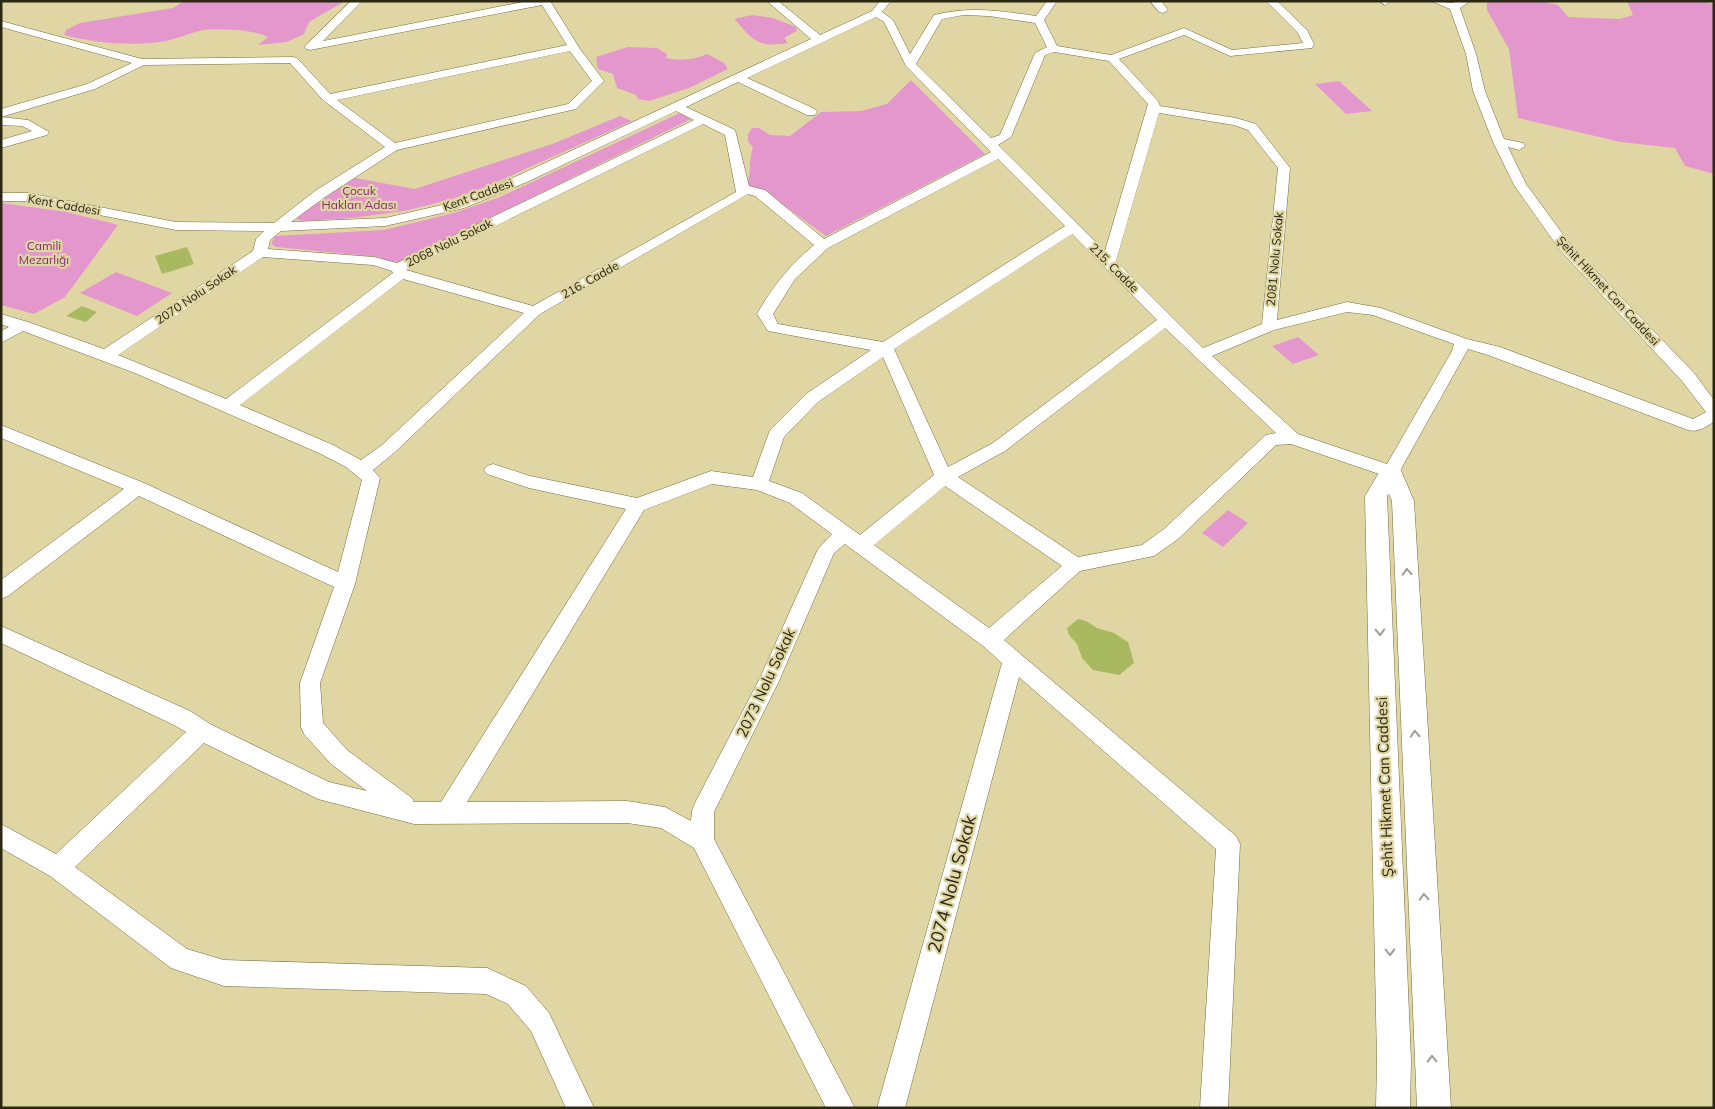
<svg xmlns="http://www.w3.org/2000/svg" width="1715" height="1109" font-family="Mulish,sans-serif">
<style>
.green{fill:#e497cd}
.building{fill:#a8b960}
.lines{fill:none;stroke-linecap:round;stroke-linejoin:round}
.minor-casing{stroke:#756b3c;stroke-width:1}
.tertiary-casing{stroke:#756b3c;stroke-width:1}
.minor{fill:#fff;fill-rule:evenodd}
.tertiary{fill:#fff;fill-rule:evenodd}
.oneway{stroke:#9f9e95}
.labels{text-anchor:middle;stroke-width:4.5;stroke-linejoin:round;paint-order:stroke}
.far-park-label{font-size:12px;fill:#852b70;stroke:#e0d6a3}
.far-street-label{font-size:12px;fill:#2a2713;stroke:#e0d6a3}
.street-label{font-size:15px;fill:#2a2713;stroke:#e0d6a3}
.near-street-label{font-size:18px;fill:#2a2713;stroke:#e0d6a3}
</style>
<rect width="100%" height="100%" fill="#e0d6a3"/>
<g class="green">
<path d="M 184,1 L 345,1 L 309,22 L 304,34 L 287,42 L 258,45 L 268,37 C 257,30 218,28 204,30 C 189,33 175,40 160,42 C 127,46 96,43 64,35 L 66,30 L 80,23 L 173,8 Z"/>
<polygon points="1487,1 1541,1 1558,5 1568,17 1619,19 1633,15 1627,1 1703,1 1714,4 1714,174 1685,166 1675,148 1621,142 1518,118 1509,49 1487,10"/>
<path d="M 752,15 L 773,18 L 796,27 L 797,31 L 784,38 L 788,43 C 755,48 754,40 734,19 Z"/>
<path d="M 628,47 L 657,48 L 667,54 L 666,58 C 681,61 694,60 707,54 L 724,63 L 728,69 L 689,88 L 649,101 L 638,99 L 636,95 L 617,88 L 613,74 L 598,69 L 596,57 Z"/>
<path d="M 911,80 L 985,154 L 826,236 L 764,191 L 747,186 C 751,173 749,160 753,147 L 748,142 L 748,134 L 752,128 L 759,128 L 770,135 L 790,136 L 821,112 L 861,111 L 887,104 Z"/>
<polygon points="1339,81 1372,111 1346,114 1315,84"/>
<polygon points="680,113 691,119 401,262 387,261 379,257 276,247 271,244 275,236 384,230 454,213 500,197"/>
<polygon points="620,116 632,121 488,186 449,200 404,211 352,218 302,221 297,219 299,215 355,178 415,189 555,143"/>
<polygon points="1,203 67,212 118,225 65,297 34,314 1,305"/>
<polygon points="116,272 172,293 137,316 80,293"/>
<polygon points="1298,337 1319,355 1293,364 1272,346"/>
<polygon points="1228,510 1248,523 1223,547 1202,533"/>
</g>
<g class="building">
<polygon points="187,247 194,264 162,274 155,256"/>
<polygon points="82,306 97,312 86,322 66,316"/>
<polygon points="1078,619 1086,621 1097,628 1114,633 1128,642 1134,663 1119,675 1093,670 1082,658 1077,644 1069,635 1067,628"/>
</g>
<g class="lines">
<g class="minor-casing">
<g id="minor">
<path d="M 351,1 L 362,1 L 323,41 L 528,1 L 550,1 L 580,49 L 604,81 L 576,109 L 397,150 L 325,197 L 291,222 L 385,218 L 455,202 L 517,176 L 811,39 L 767,1 L 778,1 L 820,35 L 872,11 L 880,1 L 891,1 L 882,12 L 893,20 L 910,54 L 934,15 C 970,6 1001,11 1036,16 L 1047,1 L 1057,1 L 1044,20 L 1057,46 L 1111,55 L 1184,28 L 1232,50 L 1303,43 L 1298,33 L 1266,1 L 1277,1 L 1307,30 L 1314,44 L 1312,48 L 1230,56 L 1184,35 L 1119,59 L 1158,101 L 1160,106 L 1236,118 L 1256,124 L 1290,168 L 1277,320 L 1347,302 L 1381,308 L 1467,339 L 1500,347 L 1693,419 L 1706,412 L 1682,381 L 1560,250 L 1514,185 L 1493,142 L 1473,91 L 1466,54 L 1450,9 L 1431,1 L 1453,3 L 1457,1 L 1470,1 L 1460,8 L 1476,54 L 1485,91 L 1504,139 L 1523,143 L 1525,146 L 1519,150 L 1508,147 L 1526,184 L 1570,244 L 1694,373 L 1714,400 L 1714,422 C 1705,427 1698,433 1688,430 L 1488,355 L 1468,349 L 1397,476 L 1391,478 L 1385,476 L 1291,444 L 1276,445 L 1178,539 L 1154,556 L 1080,571 L 1004,640 L 1236,836 L 1240,844 L 1228,1108 L 1200,1108 L 1216,849 L 1019,677 L 905,1108 L 877,1108 L 1002,663 L 983,646 L 845,544 L 834,553 L 779,681 L 714,812 L 714,839 L 855,1108 L 826,1108 L 694,848 L 661,828 L 627,823 L 414,824 L 318,799 L 204,743 L 75,867 L 187,949 L 224,960 L 487,968 L 526,986 L 549,1013 L 594,1108 L 566,1108 L 531,1031 L 508,1004 L 486,994 L 224,986 L 171,968 L 50,876 L 1,848 L 1,824 L 56,854 L 186,732 L 174,725 L 1,643 L 1,626 L 190,711 L 210,724 L 329,782 L 367,791 L 331,764 L 304,734 L 301,727 L 300,683 L 334,587 L 139,496 L 8,596 L 1,599 L 1,580 L 124,489 L 1,438 L 1,425 L 144,483 L 338,572 L 362,480 L 346,467 L 321,454 L 135,373 L 23,331 L 1,343 L 1,331 L 9,327 L 1,324 L 1,314 L 28,322 L 104,349 L 253,251 L 256,239 L 264,231 L 176,230 L 28,201 L 1,201 L 1,193 L 28,193 L 176,222 L 274,223 L 315,191 L 385,147 L 323,100 L 290,63 L 144,65 L 95,89 L 1,117 L 1,109 L 87,84 L 132,63 L 1,27 L 1,21 L 142,59 L 293,57 L 297,58 L 330,94 L 567,45 L 542,5 L 310,50 L 306,49 L 305,47 L 306,45 ZM 964,15 L 989,16 L 1035,23 L 1047,47 L 1035,53 L 1000,135 L 991,138 L 916,64 L 942,19 ZM 876,17 L 884,22 L 906,66 L 991,152 L 824,239 L 765,190 L 749,186 L 735,130 L 686,107 L 738,82 L 807,115 L 815,115 L 817,112 L 815,109 L 747,78 ZM 570,51 L 592,81 L 568,104 L 395,143 L 337,100 ZM 1054,52 L 1109,61 L 1148,104 L 1105,251 L 998,145 L 1011,137 L 1045,55 ZM 676,111 L 694,120 L 397,263 L 374,257 L 268,249 L 270,240 L 281,231 L 385,226 L 464,208 L 527,182 ZM 1159,113 L 1234,125 L 1248,130 L 1278,168 L 1262,324 L 1203,348 L 1116,261 ZM 703,124 L 725,135 L 736,192 L 533,306 L 406,270 ZM 998,159 L 1065,226 L 883,342 L 778,324 L 773,314 L 795,279 L 828,248 ZM 748,194 L 755,196 L 814,245 C 791,264 772,287 757,314 L 768,331 L 871,350 L 806,394 L 770,430 L 753,477 L 711,471 L 637,498 L 530,476 L 493,464 L 487,466 L 484,470 L 487,474 L 529,488 L 626,509 L 441,802 L 414,802 L 412,798 L 347,750 L 323,723 L 320,683 L 355,584 L 380,478 L 373,470 L 394,453 L 540,314 ZM 1072,234 L 1157,320 L 993,443 L 948,467 L 894,349 ZM 263,257 L 373,265 L 392,271 L 393,273 L 226,399 L 118,355 ZM 403,279 L 524,313 L 382,445 L 361,460 L 333,445 L 240,405 ZM 1347,312 L 1373,315 L 1454,344 L 1452,351 L 1387,464 L 1298,434 L 1212,356 L 1274,330 ZM 1165,328 L 1276,433 L 1266,435 L 1164,529 L 1142,545 L 1078,557 L 958,477 L 1005,451 ZM 883,357 L 934,475 L 860,535 L 802,493 L 769,481 L 784,437 L 818,402 ZM 712,484 L 757,490 L 790,503 L 832,534 L 818,549 L 760,678 L 695,803 L 692,811 L 691,821 L 665,807 L 627,801 L 467,802 L 644,510 ZM 945,486 L 1062,566 L 989,628 L 874,545 Z"/>
<polygon points="1150,1 1161,1 1168,10 1163,13 1159,12"/>
<polygon points="1379,1 1390,1 1390,2 1385,5"/>
<polygon points="1,117 28,120 49,132 47,135 1,148 1,140 32,131 22,126 1,125"/>
</g>
</g>
<g class="tertiary-casing">
<polygon id="tertiary" points="1391,464 1399,466 1414,501 1451,1108 1417,1108 1392,501 1389,494 1387,496 1411,1060 1410,1108 1376,1108 1377,1060 1365,496 1383,466"/>
</g>
<use href="#minor" class="minor"/>
<use href="#tertiary" class="tertiary"/>
</g>
<defs><path id="oneway-chevron" d="M-2-3.5L2.5 0L-2 3.5" fill="none" stroke-width="1.6" stroke-linecap="round" stroke-linejoin="round" transform="scale(1.25)"/></defs>
<g class="oneway">
<use href="#oneway-chevron" transform="translate(1407 572) rotate(-93)"/>
<use href="#oneway-chevron" transform="translate(1380 632) rotate(88)"/>
<use href="#oneway-chevron" transform="translate(1415 734) rotate(-93)"/>
<use href="#oneway-chevron" transform="translate(1424 897) rotate(-93)"/>
<use href="#oneway-chevron" transform="translate(1390 952) rotate(88)"/>
<use href="#oneway-chevron" transform="translate(1432 1059) rotate(-92)"/>
</g>
<g class="labels">
<g class="far-park-label">
<text x="359" y="195">Çocuk<tspan x="359" dy="14">Hakları Adası</tspan></text>
<text x="44" y="250">Camili<tspan x="44" dy="14">Mezarlığı</tspan></text>
</g>
<g class="far-street-label">
<text transform="translate(478 195) rotate(-20)" y="4">Kent Caddesi</text>
<text transform="translate(64 205) rotate(10)" y="4">Kent Caddesi</text>
<text transform="translate(449 243) rotate(-26)" y="4">2068 Nolu Sokak</text>
<text transform="translate(1275 259) rotate(-85)" y="4">2081 Nolu Sokak</text>
<text transform="translate(1114 268) rotate(45)" y="4">215. Cadde</text>
<text transform="translate(590 280) rotate(-29)" y="4">216. Cadde</text>
<text transform="translate(1608 291) rotate(47)" y="4">Şehit Hikmet Can Caddesi</text>
<text transform="translate(196 295) rotate(-34)" y="4">2070 Nolu Sokak</text>
</g>
<g class="street-label">
<text transform="translate(766 683) rotate(-65)" y="5">2073 Nolu Sokak</text>
<text transform="translate(1385 787) rotate(-92)" y="5">Şehit Hikmet Can Caddesi</text>
</g>
<g class="near-street-label">
<text transform="translate(952 884) rotate(-75)" y="6">2074 Nolu Sokak</text>
</g>
</g>
<rect width="1715" height="1109" fill="none" stroke="#2a2713" stroke-width="5"/>
</svg>
